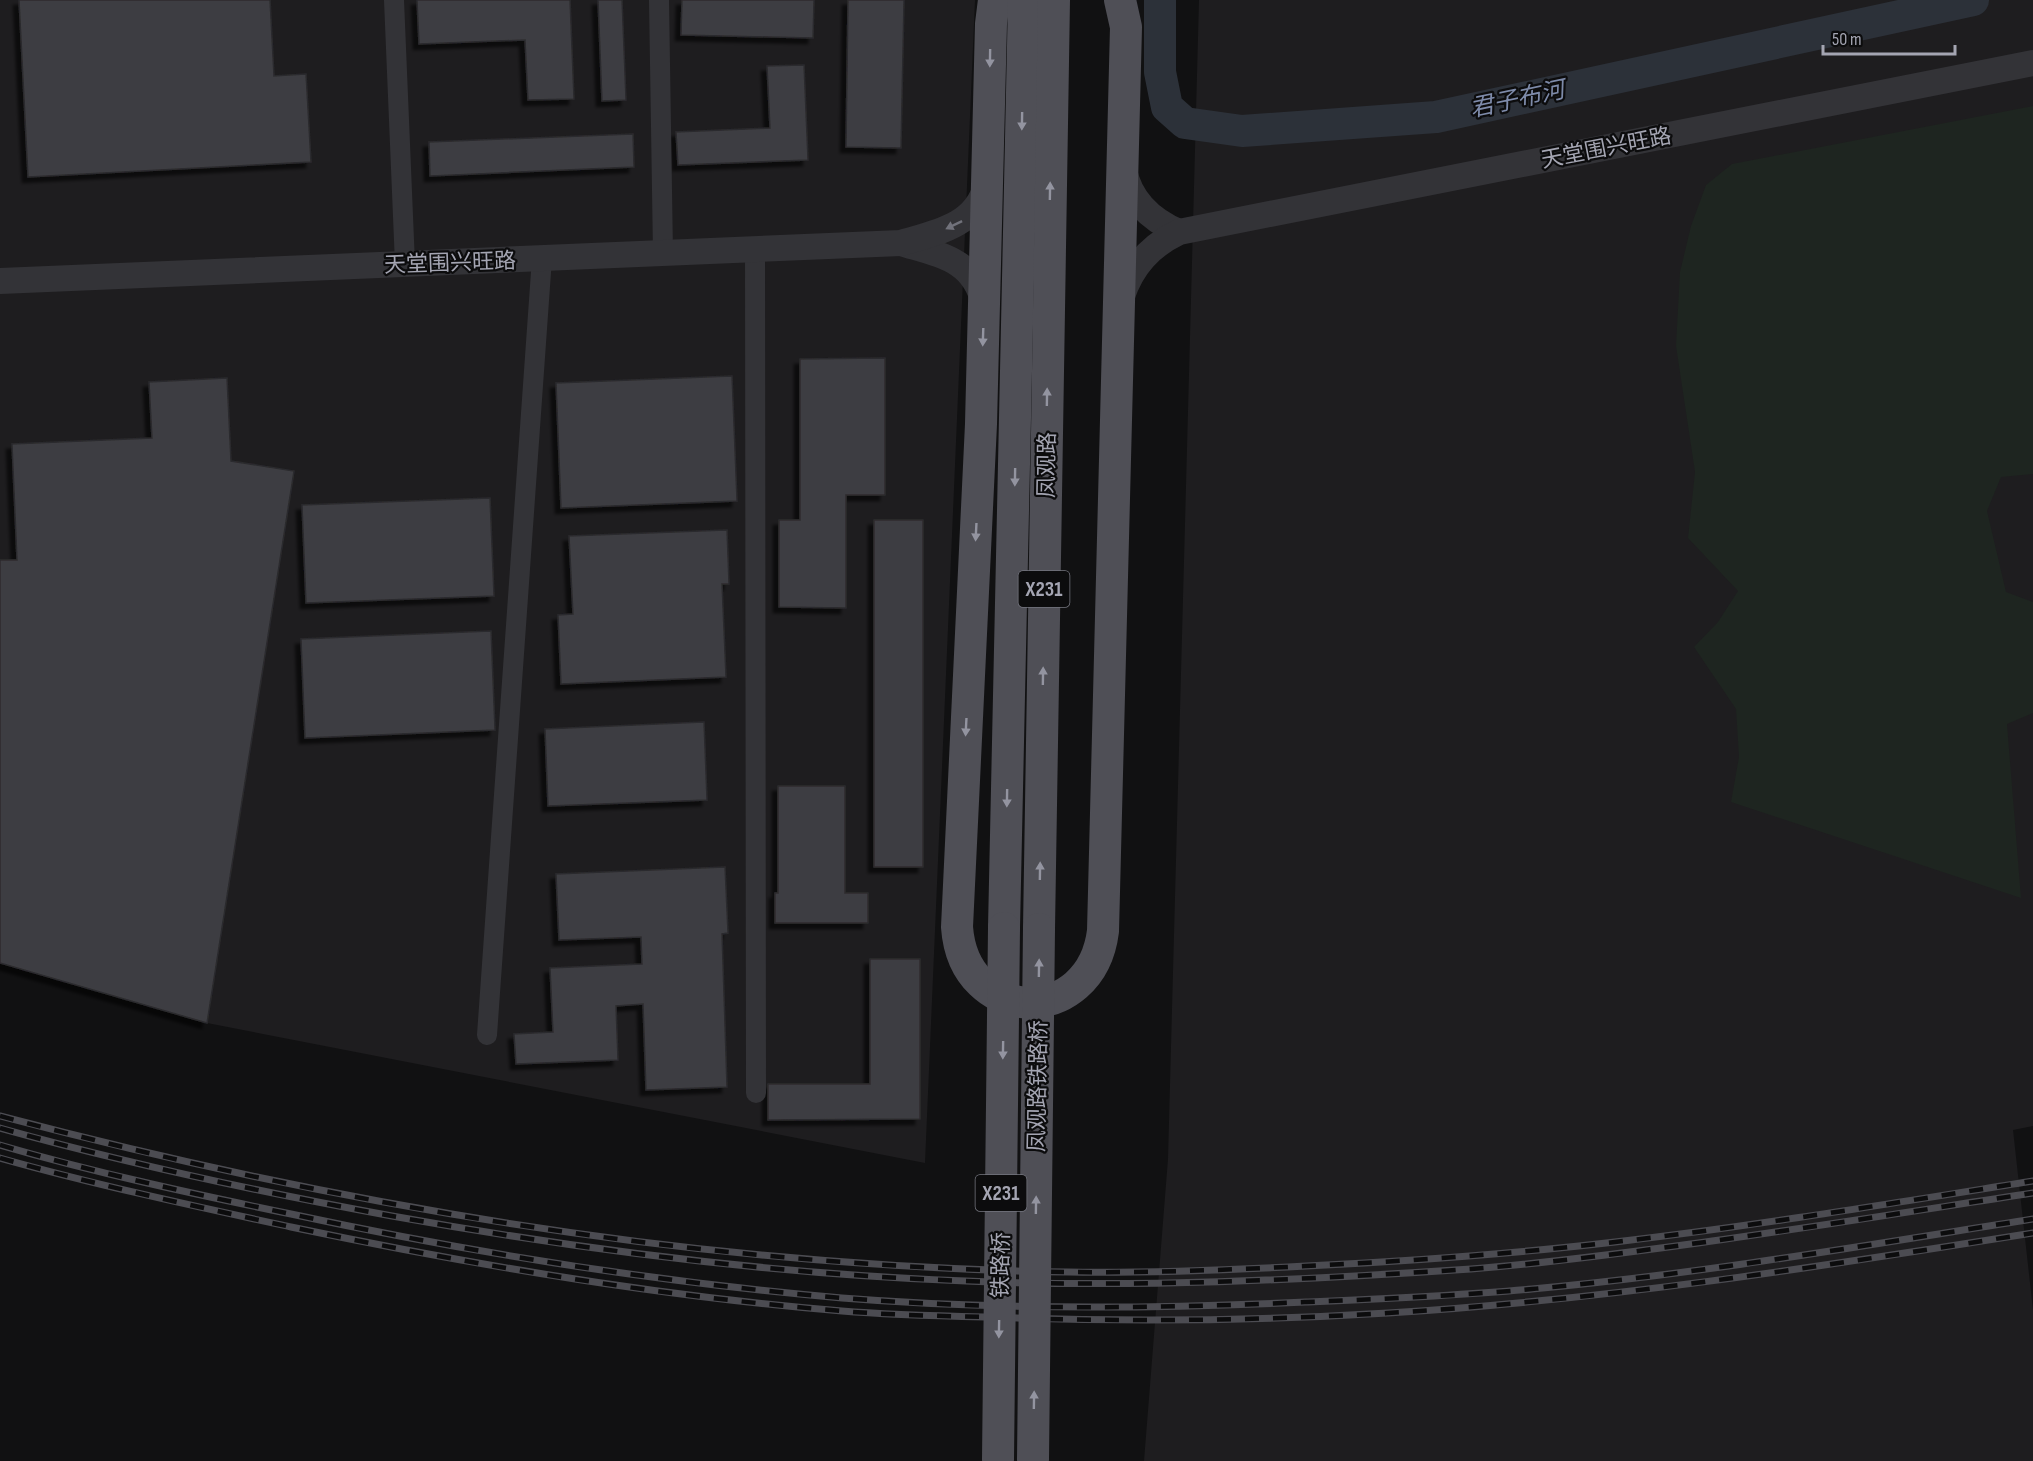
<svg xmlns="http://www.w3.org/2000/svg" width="2033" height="1461" font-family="'Sofia Sans Condensed','Noto Sans SC',sans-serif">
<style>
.built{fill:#1e1d1f}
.green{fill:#1e2520}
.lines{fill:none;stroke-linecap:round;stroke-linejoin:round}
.river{stroke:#2c3139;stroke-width:32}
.building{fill:#3e3e42;stroke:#2c2b2e;stroke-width:1.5;filter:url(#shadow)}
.minor{stroke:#333337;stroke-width:20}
.tertiary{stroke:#333337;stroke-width:26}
.primary{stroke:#4f4f56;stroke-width:32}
.rail-casing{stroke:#4c4c52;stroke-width:7}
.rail{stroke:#0c0c0d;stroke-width:4.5;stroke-dasharray:14;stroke-linecap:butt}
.primary-bridge{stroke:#4f4f56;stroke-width:32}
.oneway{fill:#9394a0}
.oneway2{fill:#71727b}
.labels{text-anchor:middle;stroke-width:4.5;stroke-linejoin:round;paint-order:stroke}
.shield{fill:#0c0c0d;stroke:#767780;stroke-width:1.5}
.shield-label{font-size:21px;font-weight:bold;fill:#a4a5b2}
.street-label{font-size:22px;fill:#a4a5b2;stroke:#0c0c0d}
.water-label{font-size:24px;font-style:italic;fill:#7e8baa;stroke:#0c0c0d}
</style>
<defs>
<filter id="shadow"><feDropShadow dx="-5.5" dy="5.5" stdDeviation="1.5" flood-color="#0009"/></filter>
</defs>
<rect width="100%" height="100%" fill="#111112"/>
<g class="built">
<polygon points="0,0 975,0 925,1163 207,1023 0,963"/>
<polygon points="1199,0 2033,0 2033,1126 2013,1130 2033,1310 2033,1461 1144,1461 1168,1159"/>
</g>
<polygon class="green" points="2033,106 2033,474 2001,477 1987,511 2006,592 2033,602 2033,713 2007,724 2021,898 1731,802 1739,757 1736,709 1694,647 1718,622 1738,591 1688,538 1695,472 1676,346 1680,272 1691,226 1706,185 1732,164"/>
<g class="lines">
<polyline class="river" points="1160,0 1160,72 1167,107 1185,123 1242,131 1436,117 1973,0"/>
</g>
<g class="building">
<polygon points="19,0 270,0 274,76 306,74 311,162 28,177"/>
<polygon points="417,0 570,0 574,99 528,100 525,40 419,44"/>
<polygon points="598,0 622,0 626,100 602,101"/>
<polygon points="682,0 814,0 813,38 681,35"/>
<polygon points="848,0 904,0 901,148 846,147"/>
<polygon points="804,65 808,160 678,165 676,132 770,128 767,66"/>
<polygon points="633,134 634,167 430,176 429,142"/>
<polygon points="885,358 885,495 846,495 846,608 779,607 779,520 800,520 800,359"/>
<polygon points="732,376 737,501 561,508 556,383"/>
<polygon points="227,378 231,461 294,471 207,1023 0,963 0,560 17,560 12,444 152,438 149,382"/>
<polygon points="490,498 494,596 306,603 302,505"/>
<rect x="874" y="520" width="49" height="347"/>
<polygon points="727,530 729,584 722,584 726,677 561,684 558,615 573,614 569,536"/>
<polygon points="491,631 495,730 305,738 301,639"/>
<polygon points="704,722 707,800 548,806 545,729"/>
<polygon points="778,786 845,786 845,893 868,893 868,923 775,923 775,893 778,893"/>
<polygon points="725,867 728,933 722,934 727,1087 646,1090 643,1004 616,1006 618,1060 516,1064 514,1034 553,1032 550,968 642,964 641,937 559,940 556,874"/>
<polygon points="870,959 920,959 920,1119 768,1120 768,1084 870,1084"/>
</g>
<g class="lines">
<g class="minor">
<polyline points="394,0 405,264"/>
<polyline points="659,0 663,253"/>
<polyline points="755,250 756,1093"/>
<polyline points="487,1035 542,258"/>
</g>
<g class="tertiary">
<path d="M 1124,170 C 1130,200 1151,220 1179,232"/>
<path d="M 901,243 C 940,255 974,259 984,304"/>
<path d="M 0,281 L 901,243 C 935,233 976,226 986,186"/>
<path d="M 1122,296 C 1132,266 1150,246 1179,232 L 2033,63"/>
</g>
<g class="primary">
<path d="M 994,0 L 991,24 L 981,424 L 957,927 C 964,1026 1091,1028 1103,931 L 1126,27 L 1120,0"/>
<polyline points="1004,928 1024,0"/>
<polyline points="1039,929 1054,0"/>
</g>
<g class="rail-casing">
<g id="rail">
<path d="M 0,1116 C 349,1208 707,1267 1069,1272 C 1148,1273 1227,1270 1306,1266 C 1409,1261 1512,1254 1615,1242 C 1755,1226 1894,1203 2033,1181"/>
<path d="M 0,1128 C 129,1164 260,1192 392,1216 C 582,1250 773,1274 966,1281 C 1134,1288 1303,1280 1471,1269 C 1539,1264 1608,1255 1676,1246 C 1795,1230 1914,1211 2033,1193"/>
<path d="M 0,1145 C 96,1173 194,1194 291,1214 C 473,1253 656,1282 842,1298 C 996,1310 1151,1309 1306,1302 C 1381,1299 1457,1296 1532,1289 C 1700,1274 1867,1245 2033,1219"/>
<path d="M 0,1158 C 96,1185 194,1206 291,1227 C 473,1265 656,1296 842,1311 C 889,1315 938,1316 986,1317 C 1120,1322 1254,1321 1388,1313 C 1605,1300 1819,1267 2033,1233"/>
</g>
</g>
<use href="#rail" class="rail"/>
<g class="primary-bridge">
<polyline points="998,1459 1004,928"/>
<polyline points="1033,1459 1039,929"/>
</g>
</g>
<defs><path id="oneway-solid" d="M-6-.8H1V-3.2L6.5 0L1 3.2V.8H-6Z" transform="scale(1.5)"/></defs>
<g class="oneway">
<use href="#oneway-solid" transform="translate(990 58) rotate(91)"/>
<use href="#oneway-solid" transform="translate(1022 121) rotate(91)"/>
<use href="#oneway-solid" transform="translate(1050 191) rotate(-89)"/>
<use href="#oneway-solid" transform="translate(983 337) rotate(92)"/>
<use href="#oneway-solid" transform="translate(1047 397) rotate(-89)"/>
<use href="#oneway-solid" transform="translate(1015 477) rotate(91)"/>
<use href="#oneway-solid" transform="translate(976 532) rotate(93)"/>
<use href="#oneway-solid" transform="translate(1043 676) rotate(-89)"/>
<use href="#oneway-solid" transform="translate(966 727) rotate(93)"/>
<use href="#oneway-solid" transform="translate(1007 798) rotate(91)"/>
<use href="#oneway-solid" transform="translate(1040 871) rotate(-89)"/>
<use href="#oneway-solid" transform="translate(1039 968) rotate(-89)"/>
<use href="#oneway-solid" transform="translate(1003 1050) rotate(91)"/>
<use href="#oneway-solid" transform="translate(1036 1205) rotate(-89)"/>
<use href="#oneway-solid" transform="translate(999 1329) rotate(91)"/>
<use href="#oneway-solid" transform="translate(1034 1400) rotate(-89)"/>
</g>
<use class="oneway2" href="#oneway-solid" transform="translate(954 225) rotate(154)"/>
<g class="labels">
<g class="shield">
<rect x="1018.5" y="571" width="51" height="36" rx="4.5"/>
<rect x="975.5" y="1175" width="51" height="36" rx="4.5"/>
</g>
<g class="shield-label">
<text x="1044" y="596">X231</text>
<text x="1001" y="1200">X231</text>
</g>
<g class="street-label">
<text transform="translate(1606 147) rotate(-11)" y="8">天堂围兴旺路</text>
<text transform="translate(450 262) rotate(-2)" y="8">天堂围兴旺路</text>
<text transform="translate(1046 465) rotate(-89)" y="8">凤观路</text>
<text transform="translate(1037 1086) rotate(-89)" y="8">凤观路铁路桥</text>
<text transform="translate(1000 1265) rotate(-89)" y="8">铁路桥</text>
</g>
<g class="water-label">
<text transform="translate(1517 99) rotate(-12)" y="8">君子布河</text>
</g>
</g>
<path d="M1823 45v9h132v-9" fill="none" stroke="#a4a5b2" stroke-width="3"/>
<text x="1832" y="45" font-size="18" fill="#a4a5b2" stroke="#0c0c0d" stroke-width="4.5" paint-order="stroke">50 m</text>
</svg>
